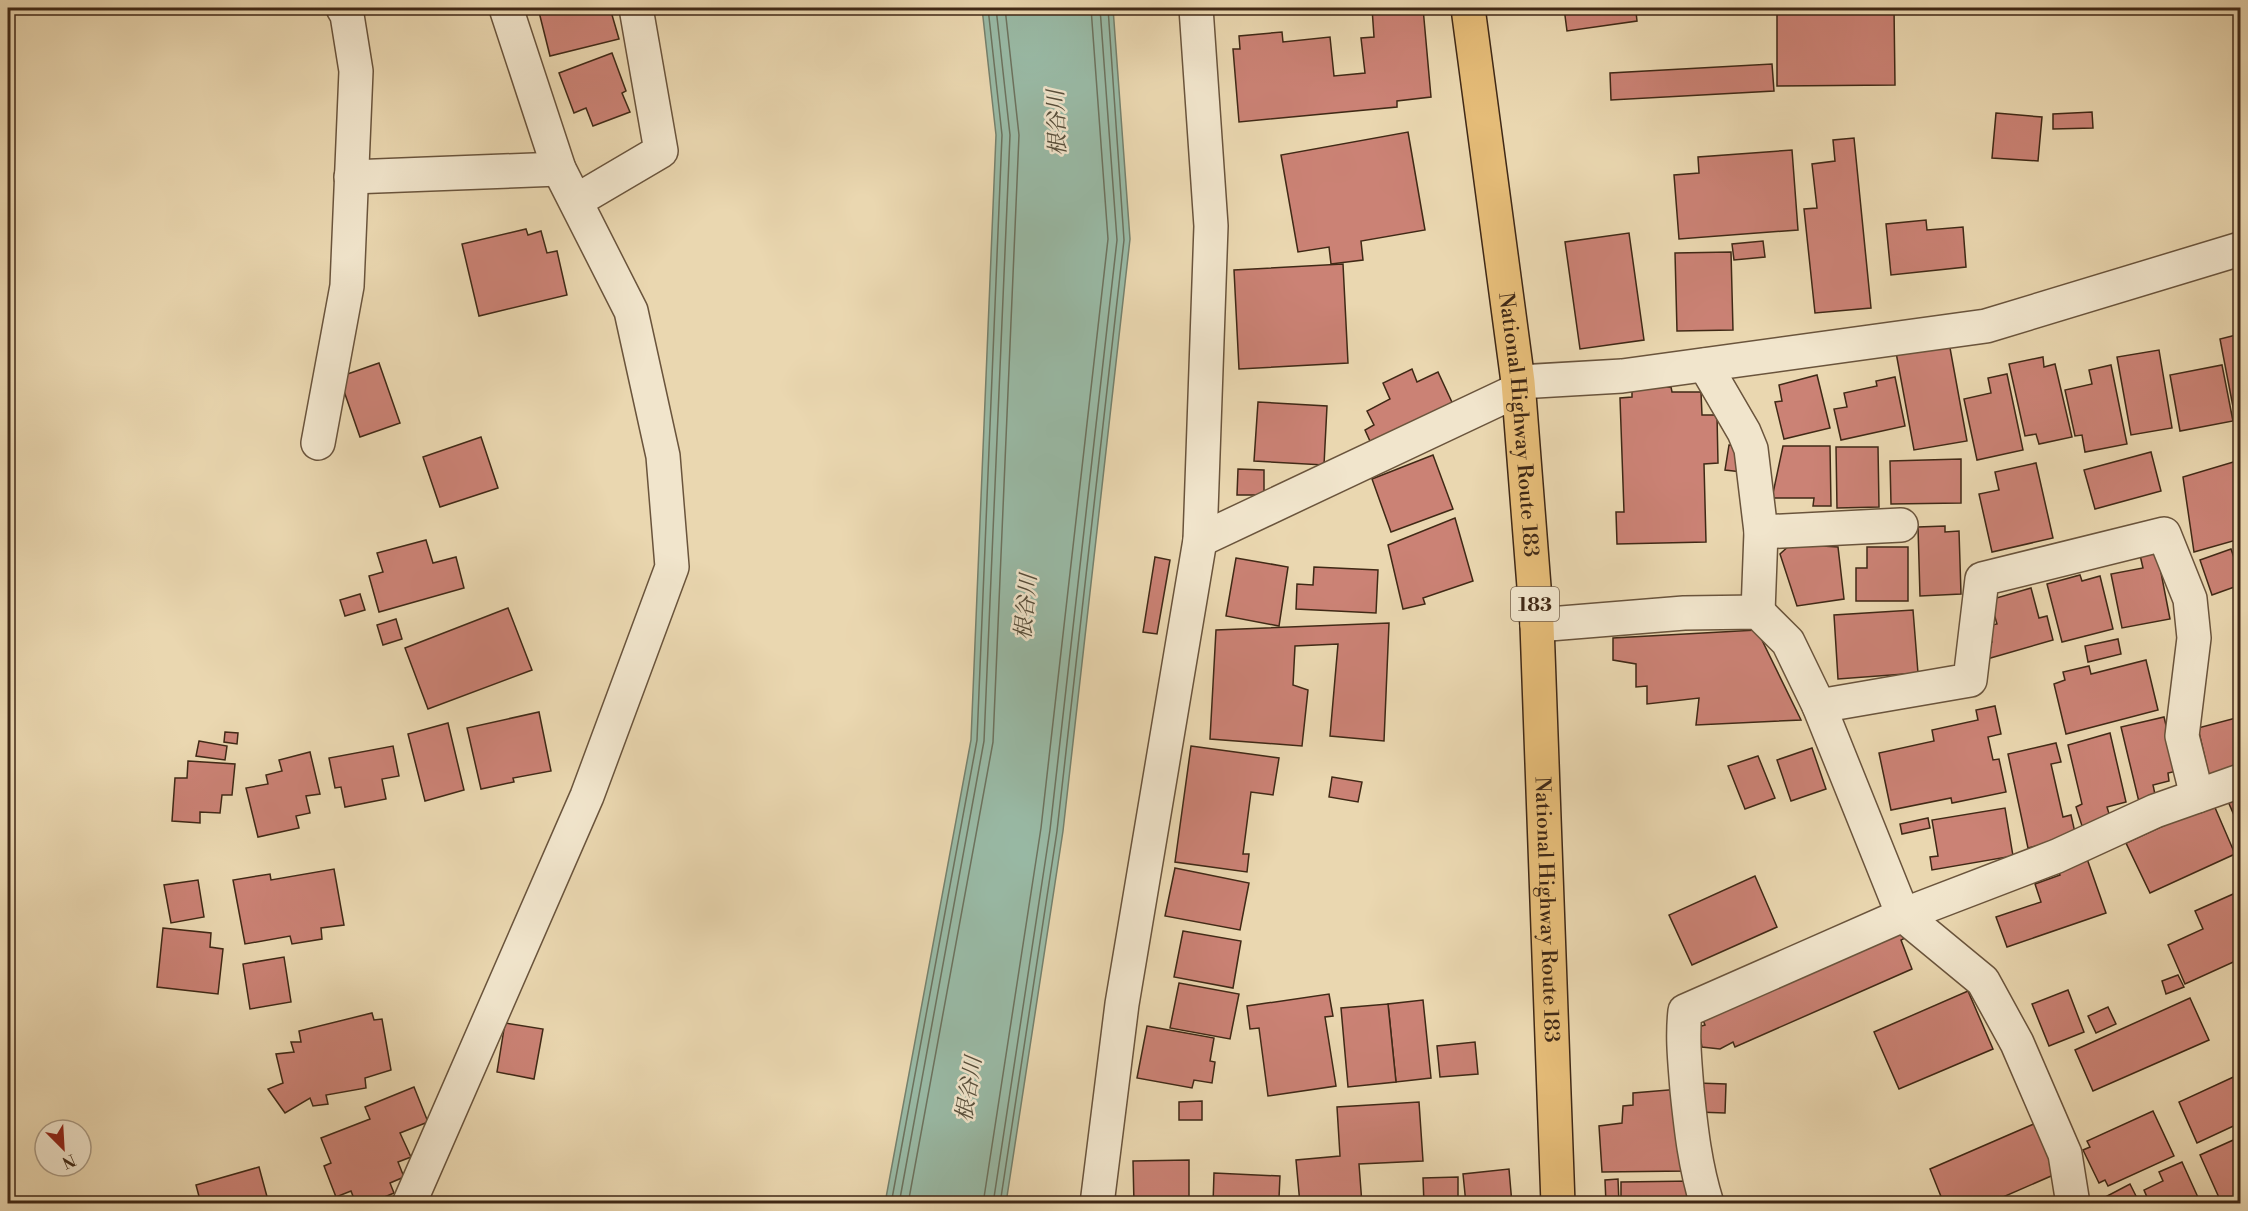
<svg xmlns="http://www.w3.org/2000/svg" width="2248" height="1211" font-family="'Libre Bodoni','Noto Serif JP',serif">
<style>
.water{fill:#99baa6;stroke:#75806c;stroke-width:1.5}
.lines{fill:none;stroke-linecap:round;stroke-linejoin:round}
.shore{stroke:#6c725e;stroke-width:1.5}
.building{fill:#cb8275;stroke:#402916;stroke-width:1.5}
.minor-casing{stroke:#6a543c;stroke-width:36}
.trunk-casing{stroke:#402916;stroke-width:36}
.minor{stroke:#f1e5cc;stroke-width:33}
.trunk{stroke:#e5bc78;stroke-width:33}
.labels{text-anchor:middle;stroke-width:5;stroke-linejoin:round;paint-order:stroke}
.shield{fill:#f1e5cc;stroke:#75614d;stroke-width:1.5}
.shield-label{font-size:20px;font-weight:bold;fill:#402916}
.street-label{font-size:21px;fill:#402916;stroke:#f1e5cc}
.water-label{font-size:22px;font-style:italic;fill:#564d3a;stroke:#f1e5cc}
</style>
<rect width="100%" height="100%" fill="#ead7b0"/>
<filter id="stains"><feTurbulence type="fractalNoise" baseFrequency=".00333" numOctaves="4"/><feColorMatrix values="0 0 0 0 .2 0 0 0 0 .09 0 0 0 0 .02 0 0 0 .5 -.17"/></filter>
<radialGradient id="worn" r=".72"><stop offset=".6" stop-color="#630" stop-opacity="0"/><stop offset="1" stop-color="#630" stop-opacity=".3"/></radialGradient>
<polygon class="water" points="982,8 1113,8 1130,239 1063,831 1006,1203 885,1203 971,740 996,135"/>
<g class="lines">
<g class="shore">
<polyline points="891,1204 977,740 1002,135 988,8"/>
<polyline points="899,1204 984,741 1010,135 996,8"/>
<polyline points="908,1204 993,742 1019,135 1005,8"/>
<polyline points="983,1204 1041,828 1108,239 1091,8"/>
<polyline points="993,1204 1050,830 1117,240 1100,8"/>
<polyline points="1000,1204 1057,831 1124,240 1108,8"/>
</g>
</g>
<g class="building">
<polygon points="538,8 610,8 619,39 550,56"/>
<polygon points="1372,8 1423,8 1431,97 1397,101 1397,107 1239,122 1233,49 1240,49 1239,36 1282,32 1283,42 1330,37 1334,76 1365,73 1361,38 1374,37"/>
<polygon points="1564,8 1665,8 1636,12 1637,21 1567,31"/>
<polygon points="1777,8 1894,8 1895,85 1777,86"/>
<polygon points="612,53 626,91 622,93 630,112 593,126 586,108 574,113 559,73"/>
<polygon points="1772,64 1774,91 1611,100 1610,73"/>
<polygon points="2092,112 2093,128 2053,129 2053,114"/>
<polygon points="1996,113 2042,117 2038,161 1992,158"/>
<polygon points="1408,132 1425,230 1361,241 1363,260 1331,264 1329,247 1298,252 1281,155"/>
<polygon points="1854,138 1871,308 1815,313 1804,209 1817,208 1812,164 1835,161 1833,140"/>
<polygon points="1792,150 1798,230 1679,239 1674,175 1699,173 1698,157"/>
<polygon points="1926,220 1927,230 1963,227 1966,267 1891,275 1886,224"/>
<polygon points="526,229 528,235 541,231 547,253 557,251 567,295 479,316 462,244"/>
<polygon points="1629,233 1644,340 1580,349 1565,242"/>
<polygon points="1763,241 1765,257 1734,260 1732,244"/>
<polygon points="1731,252 1733,330 1677,331 1675,253"/>
<polygon points="1343,264 1348,363 1239,369 1234,270"/>
<polygon points="2240,334 2240,410 2234,412 2220,339"/>
<polygon points="1948,337 1967,441 1914,450 1895,347"/>
<polygon points="2159,350 2172,428 2131,435 2117,357"/>
<polygon points="2043,357 2044,367 2055,364 2072,437 2039,444 2036,434 2025,436 2009,364"/>
<polygon points="379,363 400,423 360,437 339,377"/>
<polygon points="2111,365 2127,444 2085,452 2082,435 2075,436 2065,390 2092,384 2089,370"/>
<polygon points="2222,365 2233,421 2180,431 2170,375"/>
<polygon points="1412,369 1417,382 1438,372 1456,411 1374,450 1365,430 1374,425 1367,411 1390,399 1383,383"/>
<polygon points="2007,374 2023,450 1977,460 1964,399 1991,393 1988,378"/>
<polygon points="1817,375 1830,428 1784,439 1775,402 1782,401 1779,385"/>
<polygon points="1895,377 1905,426 1841,440 1834,409 1847,407 1844,393 1877,386 1876,381"/>
<polygon points="1671,387 1672,392 1701,392 1702,415 1717,415 1718,463 1704,464 1706,542 1617,544 1616,512 1624,512 1620,398 1632,397 1632,388"/>
<polygon points="1258,402 1327,406 1324,465 1254,461"/>
<polygon points="481,437 498,488 440,507 423,457"/>
<polygon points="1729,445 1745,447 1742,472 1725,470"/>
<polygon points="1783,446 1830,446 1831,506 1813,506 1814,498 1772,498"/>
<polygon points="1836,447 1878,447 1879,507 1837,508"/>
<polygon points="2151,452 2161,491 2095,509 2084,470"/>
<polygon points="1433,455 1453,509 1391,532 1372,479"/>
<polygon points="1961,459 1961,503 1891,504 1890,461"/>
<polygon points="2240,460 2240,539 2194,552 2183,477"/>
<polygon points="2036,463 2053,538 1992,552 1979,494 1999,490 1995,472"/>
<polygon points="1238,469 1264,470 1264,495 1237,495"/>
<polygon points="1455,518 1473,581 1423,598 1425,604 1403,609 1388,545"/>
<polygon points="1945,526 1945,532 1959,531 1961,594 1920,596 1918,527"/>
<polygon points="426,540 433,563 456,557 464,588 379,612 369,576 383,572 377,553"/>
<polygon points="1791,544 1838,547 1844,599 1797,606 1780,554"/>
<polygon points="1867,547 1908,547 1908,601 1856,601 1856,568 1867,568"/>
<polygon points="2231,549 2240,575 2240,585 2212,595 2200,560"/>
<polygon points="2157,552 2170,619 2122,628 2111,574 2143,568 2140,555"/>
<polygon points="1155,557 1170,560 1157,634 1143,632"/>
<polygon points="1236,558 1288,567 1279,626 1226,616"/>
<polygon points="1314,567 1378,570 1376,613 1296,609 1297,584 1313,585"/>
<polygon points="2080,575 2082,581 2100,576 2113,629 2062,642 2047,584"/>
<polygon points="2031,588 2039,618 2047,616 2053,640 1987,659 1983,644 1992,642 1987,626 1997,624 1992,607 1993,599"/>
<polygon points="360,594 365,610 345,616 340,600"/>
<polygon points="508,608 532,670 428,709 405,648"/>
<polygon points="1913,610 1918,673 1838,679 1834,615"/>
<polygon points="396,619 402,639 383,645 377,625"/>
<polygon points="1389,623 1384,741 1330,736 1338,644 1295,646 1293,685 1308,690 1302,746 1210,739 1216,630"/>
<polygon points="1757,630 1801,720 1696,725 1699,698 1647,704 1647,686 1636,687 1636,664 1613,660 1613,638"/>
<polygon points="2118,639 2121,654 2088,662 2085,646"/>
<polygon points="2146,660 2158,710 2066,734 2054,684 2065,680 2063,672 2089,666 2091,674"/>
<polygon points="1995,706 2001,734 1988,737 1993,760 1999,759 2006,792 1952,803 1951,798 1891,810 1879,753 1934,741 1932,730 1978,720 1976,710"/>
<polygon points="2240,711 2240,776 2206,784 2201,768 2207,767 2198,728 2236,718 2235,713"/>
<polygon points="539,712 551,771 513,778 514,782 481,789 467,728"/>
<polygon points="2164,717 2177,771 2168,773 2169,781 2153,785 2156,799 2139,802 2121,727"/>
<polygon points="448,723 464,790 425,801 408,734"/>
<polygon points="225,732 238,733 237,744 224,742"/>
<polygon points="2110,733 2126,802 2107,807 2110,817 2083,829 2076,807 2082,804 2068,745"/>
<polygon points="199,741 227,746 225,760 196,756"/>
<polygon points="2056,743 2061,762 2051,764 2063,817 2071,815 2076,837 2028,848 2008,754"/>
<polygon points="393,746 399,776 382,779 386,799 345,807 341,787 335,788 329,758"/>
<polygon points="1191,746 1279,758 1273,795 1251,792 1243,854 1249,854 1247,872 1175,862"/>
<polygon points="1812,748 1826,789 1791,801 1777,760"/>
<polygon points="310,752 320,794 306,796 310,813 296,816 299,828 258,837 246,788 268,784 266,775 282,771 279,760"/>
<polygon points="1758,756 1775,798 1745,809 1728,766"/>
<polygon points="188,761 235,764 232,795 222,795 220,813 200,812 200,823 172,821 175,778 187,778"/>
<polygon points="1332,777 1362,782 1358,802 1329,797"/>
<polygon points="2240,792 2240,829 2227,799"/>
<polygon points="2213,803 2235,854 2150,893 2126,843"/>
<polygon points="2005,808 2013,856 1932,870 1930,857 1938,856 1932,820"/>
<polygon points="1928,818 1930,828 1902,834 1900,824"/>
<polygon points="2085,853 2106,913 2007,947 1996,917 2041,902 2035,884 2060,875 2056,864"/>
<polygon points="1175,868 1249,883 1240,930 1165,916"/>
<polygon points="334,869 344,925 321,928 322,939 292,944 290,936 245,944 233,880 270,874 271,880"/>
<polygon points="1755,876 1777,927 1692,965 1669,915"/>
<polygon points="198,880 204,917 171,923 164,885"/>
<polygon points="2240,891 2240,959 2185,984 2168,945 2203,929 2195,911"/>
<polygon points="1901,925 1907,937 1901,940 1912,969 1735,1047 1733,1042 1720,1049 1702,1047 1698,1027 1705,1025 1701,1015"/>
<polygon points="163,928 211,933 210,947 223,949 218,994 157,987"/>
<polygon points="1183,931 1241,941 1233,988 1174,977"/>
<polygon points="284,957 291,1002 250,1009 243,964"/>
<polygon points="2178,975 2184,987 2166,994 2162,981"/>
<polygon points="1179,983 1239,994 1230,1039 1170,1028"/>
<polygon points="2068,990 2084,1032 2049,1046 2032,1004"/>
<polygon points="1968,991 1993,1049 1899,1089 1874,1032"/>
<polygon points="1329,994 1333,1016 1325,1017 1336,1086 1268,1096 1259,1028 1250,1029 1247,1006"/>
<polygon points="2190,998 2209,1040 2093,1091 2075,1050"/>
<polygon points="1423,1000 1431,1078 1396,1082 1388,1004"/>
<polygon points="1388,1004 1396,1082 1348,1087 1341,1008"/>
<polygon points="2108,1007 2116,1024 2096,1033 2088,1016"/>
<polygon points="372,1013 374,1020 382,1019 391,1070 365,1078 366,1088 326,1095 328,1104 313,1106 310,1098 285,1113 268,1089 283,1083 276,1054 294,1052 291,1042 301,1042 299,1031"/>
<polygon points="505,1023 543,1029 534,1079 497,1072"/>
<polygon points="1147,1026 1214,1038 1210,1061 1215,1062 1212,1083 1194,1080 1192,1088 1137,1078"/>
<polygon points="1475,1042 1478,1074 1440,1077 1437,1046"/>
<polygon points="2240,1074 2240,1123 2197,1143 2179,1102"/>
<polygon points="1697,1083 1726,1084 1725,1113 1697,1112"/>
<polygon points="414,1087 428,1122 400,1133 411,1157 398,1162 404,1177 390,1183 394,1193 368,1204 356,1204 351,1191 336,1197 324,1166 331,1163 321,1138 370,1119 365,1107"/>
<polygon points="1680,1089 1687,1171 1602,1172 1599,1126 1622,1123 1623,1106 1633,1105 1633,1093"/>
<polygon points="1202,1101 1202,1120 1179,1120 1179,1102"/>
<polygon points="1419,1102 1423,1161 1359,1164 1362,1204 1300,1204 1296,1160 1340,1156 1337,1107"/>
<polygon points="2153,1111 2174,1156 2108,1186 2105,1180 2099,1183 2083,1150 2090,1147 2087,1141"/>
<polygon points="2036,1123 2058,1173 1987,1204 1944,1204 1930,1169"/>
<polygon points="2240,1137 2240,1194 2221,1202 2200,1155"/>
<polygon points="1189,1160 1189,1204 1134,1204 1133,1161"/>
<polygon points="2182,1162 2201,1204 2150,1204 2144,1190 2163,1181 2159,1172"/>
<polygon points="259,1167 269,1204 201,1204 196,1185"/>
<polygon points="1509,1169 1512,1204 1466,1204 1463,1174"/>
<polygon points="1214,1173 1280,1176 1279,1198 1295,1199 1295,1204 1213,1204"/>
<polygon points="1458,1177 1458,1204 1424,1204 1423,1178"/>
<polygon points="1618,1179 1619,1204 1606,1204 1605,1180"/>
<polygon points="1694,1181 1699,1204 1621,1204 1621,1182"/>
<polygon points="2130,1184 2140,1204 2092,1204"/>
</g>
<g class="lines">
<g class="minor-casing">
<g id="minor">
<polyline points="351,177 559,169"/>
<polyline points="576,201 661,151 636,8"/>
<polyline points="1705,365 1744,432 1751,449 1761,532 1758,612"/>
<polyline points="1518,382 1622,376 1986,326 2240,249"/>
<polyline points="318,443 347,286 356,71 347,15 343,8"/>
<polyline points="1761,532 1901,525"/>
<polyline points="1200,540 1518,390"/>
<polyline points="1537,625 1684,613 1758,612 1788,642 1819,706 1903,915 1983,981 2017,1043 2065,1154 2073,1204"/>
<polyline points="1819,706 1970,680 1982,579 2164,534 2190,599 2194,638 2182,736 2197,796"/>
<polyline points="409,1204 587,796 672,567 663,456 631,311 559,169 506,8"/>
<polyline points="1097,1204 1122,1004 1200,540 1211,226 1196,8"/>
<path d="M 1707,1204 C 1695,1166 1691,1129 1687,1090 C 1685,1063 1682,1038 1685,1011 L 1903,915 L 2057,856 L 2155,811 L 2240,781"/>
</g>
</g>
<g class="trunk-casing">
<g id="trunk">
<path id="s1" d="M 1468,8 L 1518,382 L 1537,625 L 1558,1204"/>
</g>
</g>
<use href="#minor" class="minor"/>
<use href="#trunk" class="trunk"/>
</g>
<g class="labels">
<rect class="shield" x="1511" y="587" width="48" height="34" rx="4.5"/>
<g class="shield-label">
<text x="1535" y="611">183</text>
</g>
<g class="street-label">
<text dy="7" stroke="none"><textPath href="#s1" startOffset="420">National Highway Route 183</textPath></text>
<text dy="7" stroke="none"><textPath href="#s1" startOffset="906">National Highway Route 183</textPath></text>
</g>
<g class="water-label">
<text transform="translate(1056 123) rotate(-92)" y="8">根谷川</text>
<text transform="translate(1025 607) rotate(-85)" y="8">根谷川</text>
<text transform="translate(968 1089) rotate(-81)" y="8">根谷川</text>
</g>
</g>
<rect width="2248" height="1211" fill="none" stroke="#ead7b0" stroke-width="30"/>
<rect x="9" y="9" width="2230" height="1193" fill="none" stroke="#402916" stroke-width="3"/>
<rect x="15" y="15" width="2218" height="1181" fill="none" stroke="#402916" stroke-width="1.5"/>
<g transform="translate(63 1148) rotate(156)"><circle r="28" fill="#f1e5cc" stroke="#aa9a83" stroke-width="1.5"/>
<path d="M0-4.5L10 22L0 15L-10 22Z" fill="#8f2418"/>
<text y="-9" font-size="16" font-weight="bold" text-anchor="middle" fill="#402916">N</text>
</g>
<rect width="100%" height="100%" filter="url(#stains)"/>
<rect width="100%" height="100%" fill="url(#worn)"/>
</svg>
